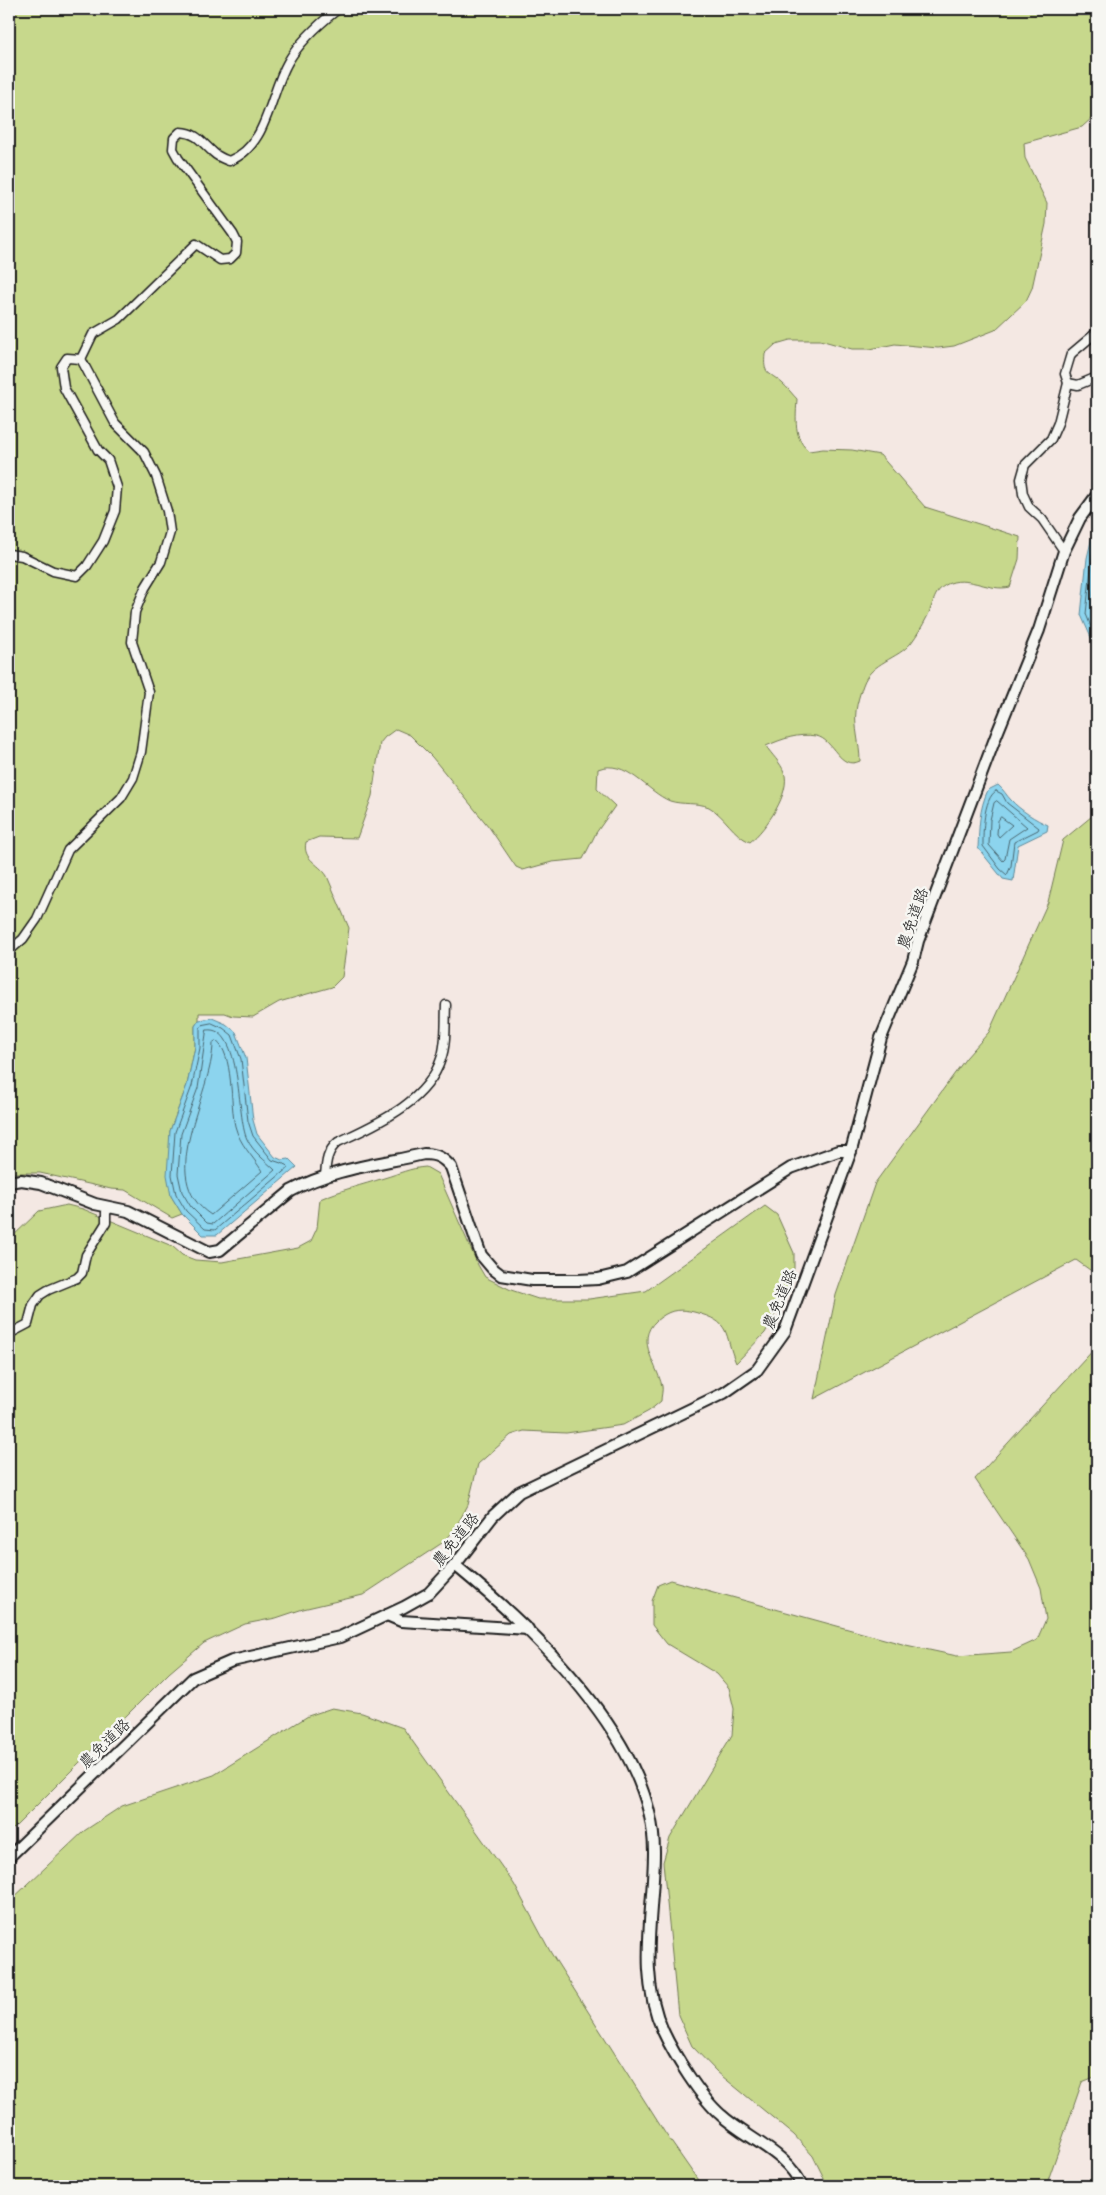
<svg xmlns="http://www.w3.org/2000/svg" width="1106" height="2195" font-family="'Patrick Hand','Klee One',sans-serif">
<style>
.green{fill:#c7d88c;stroke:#727a54}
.water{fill:#8cd4ee;stroke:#5f8a9a}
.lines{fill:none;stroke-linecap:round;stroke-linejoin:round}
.shore{stroke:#496670;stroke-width:1}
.minor-casing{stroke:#1c1c1c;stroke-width:11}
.tertiary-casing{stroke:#1c1c1c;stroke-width:14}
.minor{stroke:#f6f6f2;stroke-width:8}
.tertiary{stroke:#f6f6f2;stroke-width:10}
.labels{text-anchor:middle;stroke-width:5;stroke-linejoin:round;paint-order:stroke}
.street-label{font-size:16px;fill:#1c1c1c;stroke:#f6f6f2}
</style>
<rect width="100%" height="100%" fill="#f4e8e3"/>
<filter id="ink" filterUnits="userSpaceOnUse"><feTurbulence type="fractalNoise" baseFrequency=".02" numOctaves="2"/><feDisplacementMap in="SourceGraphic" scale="10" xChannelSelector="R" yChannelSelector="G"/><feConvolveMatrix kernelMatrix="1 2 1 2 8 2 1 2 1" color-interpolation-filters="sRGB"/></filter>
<g filter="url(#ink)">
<g class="green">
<path d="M 9,9 L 1097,9 L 1097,106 L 1093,117 L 1082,127 L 1024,143 L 1025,158 L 1047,203 L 1046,224 L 1032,288 L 1026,301 L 995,330 L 954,346 L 938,348 L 895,344 L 870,349 L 852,349 L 820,340 L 790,340 L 776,344 L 765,354 C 763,375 768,371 782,383 C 788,388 792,394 797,399 C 796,417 793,439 809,451 L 823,449 L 852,450 L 880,455 L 925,507 L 1020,537 L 1019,559 L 1010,587 C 990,592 970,576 950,583 C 933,589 934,604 927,617 C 923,625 917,635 911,643 C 898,659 871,662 863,685 C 860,693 857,703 856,711 C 854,727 860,745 860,761 C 839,771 834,739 816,736 C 798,733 782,739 766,746 C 771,754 781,763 784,772 C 792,792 765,830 750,842 C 733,835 725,816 709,807 C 697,802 682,805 670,801 C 647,792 626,758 598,769 L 597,789 L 615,806 L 596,833 L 583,859 L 552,862 L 523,870 L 516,867 L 489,827 L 432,757 L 410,735 L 396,729 L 385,737 L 380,743 L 372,796 L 357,838 L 319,837 L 306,842 C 302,860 319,863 327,876 L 349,928 L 342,977 L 332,987 L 279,1002 L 253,1017 L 233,1016 L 225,1013 L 199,1013 L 199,1020 L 195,1026 L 195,1047 L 187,1085 L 170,1131 L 171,1196 L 182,1214 L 172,1218 L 125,1190 L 111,1189 L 40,1173 L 9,1173 Z"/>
<polygon points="1097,812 1097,1275 1076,1260 814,1399 836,1295 875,1183 966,1058 989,1032 1048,902 1063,840"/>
<path d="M 426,1167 L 438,1174 L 478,1265 L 485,1277 L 511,1290 L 538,1299 L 589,1299 L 646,1291 L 765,1206 L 777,1215 L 794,1253 L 794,1268 L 785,1296 L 765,1333 L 736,1363 C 723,1333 733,1322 694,1312 C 681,1309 672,1309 661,1317 C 632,1337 656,1361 662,1386 C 663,1390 661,1396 661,1401 L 649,1411 L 623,1425 L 566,1433 L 524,1431 L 511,1435 L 478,1464 L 468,1505 L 453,1532 L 442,1543 L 363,1595 L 303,1609 L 276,1618 L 245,1624 L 204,1643 L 169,1673 L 9,1833 L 9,1240 L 39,1211 L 67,1205 L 83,1209 L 172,1246 L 182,1255 L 195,1260 L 222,1262 L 298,1248 L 311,1241 L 317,1228 L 320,1199 C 341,1190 362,1185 384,1178 C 398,1174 410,1168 426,1167 Z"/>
<polygon points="1097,1346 1097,2076 1082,2082 1046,2186 828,2186 813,2156 794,2135 717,2072 692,2046 678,2015 663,1862 670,1838 732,1735 734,1709 729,1688 717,1674 667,1644 652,1625 652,1601 658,1585 670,1580 906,1645 957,1656 1011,1652 1037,1640 1046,1619 1041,1588 1029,1559 975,1479"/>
<polygon points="332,1708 362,1713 403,1728 514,1884 551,1953 665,2133 702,2186 9,2186 9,1902 84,1831 122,1806 214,1775 308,1716"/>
</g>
<g class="water">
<polygon points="1097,516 1097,651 1081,615 1087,558"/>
<path d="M 998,785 C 1004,790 1006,795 1011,800 C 1020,810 1036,820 1048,825 L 1047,831 L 1018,845 L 1013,881 L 1003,879 L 978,848 C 979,828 979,809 988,790 Z"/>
<polygon points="212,1018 226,1024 236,1032 246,1058 253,1120 257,1134 275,1157 282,1160 289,1159 297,1167 217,1235 203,1235 182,1214 171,1196 167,1175 170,1131 187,1085 195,1047 195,1026 199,1020"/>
</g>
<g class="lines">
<g class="shore">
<polyline points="1097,535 1092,559 1086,614 1097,642"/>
<polyline points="1097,563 1092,613 1097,625"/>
<path d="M 996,791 L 1002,794 L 1007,803 L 1039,828 L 1038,830 L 1014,842 L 1011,866 L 1007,875 L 1000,869 L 983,846 C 983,832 983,799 996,791 Z"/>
<polygon points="997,801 1027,827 1009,839 1005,859 1003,861 989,845 990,820 994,803"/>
<polygon points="1001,817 1012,825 999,837 997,834 998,821"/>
<polygon points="212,1023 223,1028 232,1035 241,1059 248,1121 253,1136 272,1160 287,1165 289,1167 215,1230 205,1229 186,1211 176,1194 172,1175 175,1132 192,1086 200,1048 200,1028 202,1025"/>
<path d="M 207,1030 C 243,1025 236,1117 247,1139 C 253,1152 266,1161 275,1170 L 213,1224 L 207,1223 L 191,1207 L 182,1192 L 178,1174 L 181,1134 L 198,1088 Z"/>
<path d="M 216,1041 C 234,1052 230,1106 235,1126 C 240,1145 252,1155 262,1171 L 211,1215 C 153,1177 213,1095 213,1043 Z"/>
</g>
<g class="minor-casing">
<g id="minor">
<path d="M 81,359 L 93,334 L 119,319 L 196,244 L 220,260 L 230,259 L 236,253 L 237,242 L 233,234 L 178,158 L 173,149 L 174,138 L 180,132 C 198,133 202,143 214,153 C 218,157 224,159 229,161 C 268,146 269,95 288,62 C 300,41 319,24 338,9"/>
<polyline points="1068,383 1078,385 1097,377"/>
<polyline points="1064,551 1042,519 1029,507 1023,494 1021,479 1025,465 1051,439 1058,423 1068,383 1065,374 1071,354 1097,332"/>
<polyline points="9,554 22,556 53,571 77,576 87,566 103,541 115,511 117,487 108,460 98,450 64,388 61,367 67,358 81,359"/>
<polyline points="9,951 23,939 37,919 68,850 121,798 133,778 141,752 149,692 132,642 135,612 145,588 161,562 170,532 167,511 156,476 144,452 115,423 81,359"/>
<path d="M 325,1176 C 326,1162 327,1151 338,1142 C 376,1124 427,1103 441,1059 C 447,1043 445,1022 446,1005"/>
<polyline points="9,1334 28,1324 33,1305 40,1295 48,1290 77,1278 82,1273 86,1255 106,1223 106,1212 110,1208"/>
</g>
</g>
<g class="tertiary-casing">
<g id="tertiary">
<path d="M 9,1182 L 21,1180 L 41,1183 L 95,1204 L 128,1211 L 209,1252 L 220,1250 L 291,1191 C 331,1169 380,1164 424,1154 C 437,1154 443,1158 451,1167 L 481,1255 L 492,1268 L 501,1275 L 532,1280 L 578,1280 L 598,1279 L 627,1272 L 791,1168 L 838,1151 L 851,1151"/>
<path d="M 455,1565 C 534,1630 654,1742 654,1852 C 654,1912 637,1974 663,2031 C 674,2055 701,2098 721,2115 C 747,2139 787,2152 802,2186"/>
<polyline points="387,1615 401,1621 528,1629"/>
<polyline points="9,1857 193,1678 232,1661 340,1637 404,1607 429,1593 455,1565 493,1516 519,1492 724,1393 757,1370 785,1331 851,1151 881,1038 913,961 918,941 996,736 1039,630 1064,551 1080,518 1097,495"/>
</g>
</g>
<use href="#minor" class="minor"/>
<use href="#tertiary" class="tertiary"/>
</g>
</g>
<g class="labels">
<g class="street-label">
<text transform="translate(912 918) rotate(-71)" y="6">農免道路</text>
<text transform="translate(779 1299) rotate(-67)" y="6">農免道路</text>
<text transform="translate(455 1539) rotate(-51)" y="6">農免道路</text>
<text transform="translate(104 1743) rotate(-44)" y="6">農免道路</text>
</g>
</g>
<rect width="1106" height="2195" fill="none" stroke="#f6f6f2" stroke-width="30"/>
<rect x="15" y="15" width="1076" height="2165" fill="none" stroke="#1c1c1c" stroke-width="2" filter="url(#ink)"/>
</svg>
